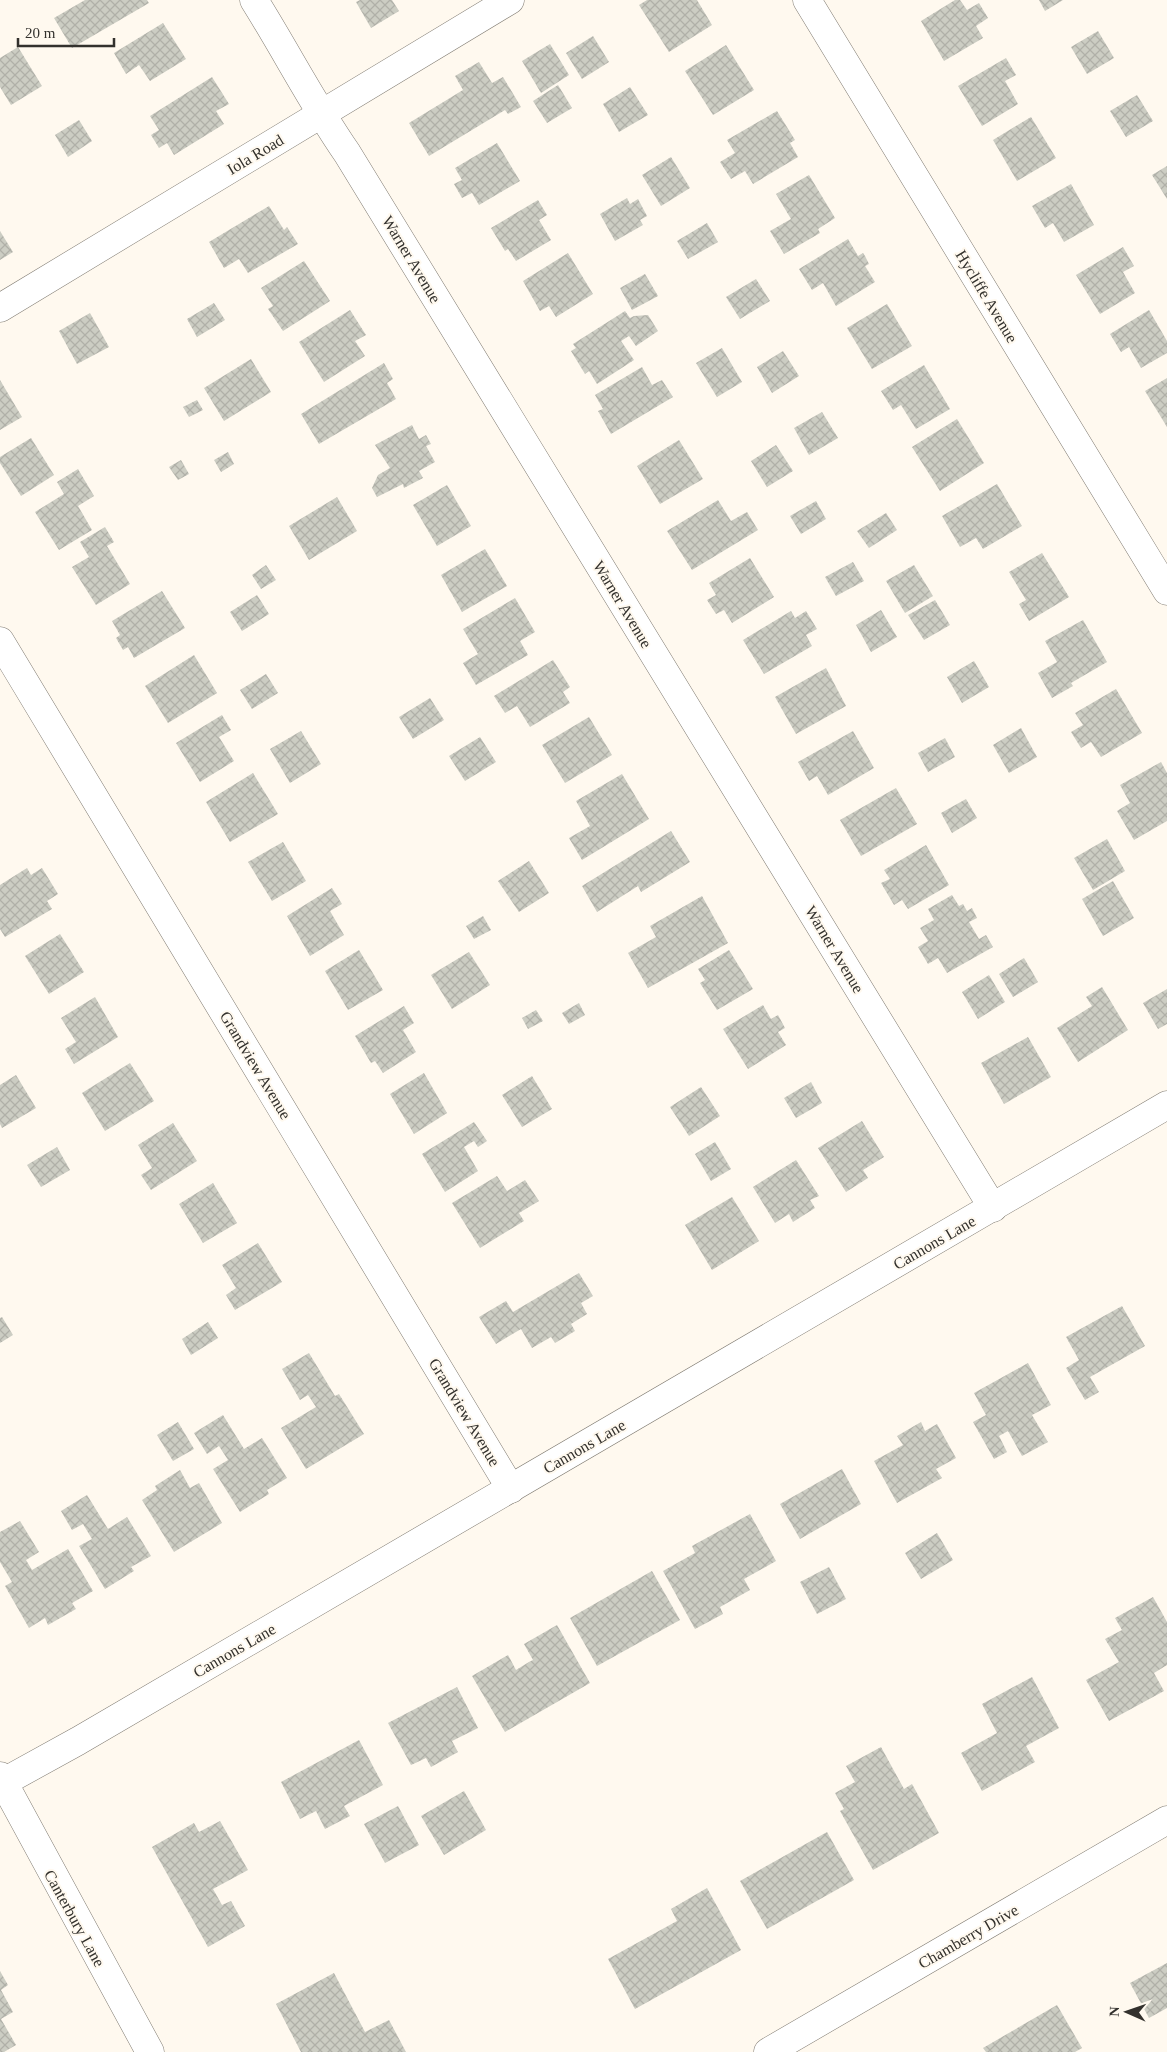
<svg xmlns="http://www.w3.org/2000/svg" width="1167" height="2052" font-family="'Times New Roman',serif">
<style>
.building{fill:url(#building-cross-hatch)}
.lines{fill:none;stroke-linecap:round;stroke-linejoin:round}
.minor-casing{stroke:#817c73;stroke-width:29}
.major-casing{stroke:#817c73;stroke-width:29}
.minor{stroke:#fff;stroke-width:28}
.major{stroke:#fff;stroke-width:28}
.labels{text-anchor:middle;stroke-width:4;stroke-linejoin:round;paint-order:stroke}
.street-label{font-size:16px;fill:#33312d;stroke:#fff9ef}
</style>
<defs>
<pattern id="building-cross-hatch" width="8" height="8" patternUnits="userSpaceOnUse" patternTransform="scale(1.25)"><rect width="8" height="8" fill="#cccdc3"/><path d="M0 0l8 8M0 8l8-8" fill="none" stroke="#b0b0a8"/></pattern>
</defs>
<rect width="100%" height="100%" fill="#fff9ef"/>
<g class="building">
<polygon points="85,0 147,0 149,3 72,48 54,18"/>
<polygon points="360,0 392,0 399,11 371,28 356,2"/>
<polygon points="647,0 697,0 712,25 669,52 639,5"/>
<polygon points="955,0 960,0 967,10 979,3 988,18 976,26 983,38 944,61 921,21"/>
<polygon points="1039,0 1063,0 1045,11"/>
<polygon points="163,23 186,59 150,81 139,65 126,74 114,53"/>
<polygon points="1098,31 1114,58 1087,74 1071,47"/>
<polygon points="593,36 609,62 582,79 566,53"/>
<polygon points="550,44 569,75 541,93 522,61"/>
<polygon points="726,45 754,90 713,115 685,71"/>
<polygon points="18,47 42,86 11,105 0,87 0,58"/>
<polygon points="1006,58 1016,75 1005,81 1018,104 982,126 958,86"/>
<polygon points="479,62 492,83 503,77 521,107 508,114 505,110 429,156 409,123 463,90 455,76"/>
<polygon points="212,77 229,104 216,111 224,124 174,155 167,143 159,148 151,135 159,130 150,116"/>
<polygon points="558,85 572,108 547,123 533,101"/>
<polygon points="630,87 648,115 619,132 603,104"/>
<polygon points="1137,95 1153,121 1126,137 1110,111"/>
<polygon points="777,111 795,140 790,143 798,157 753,184 745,171 731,179 720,162 735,153 727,140"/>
<polygon points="1031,117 1056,158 1017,181 993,140"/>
<polygon points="79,120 92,141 68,157 55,135"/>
<polygon points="497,143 520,181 479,205 472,193 462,198 454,184 462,180 455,168"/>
<polygon points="671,157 690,188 661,206 642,175"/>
<polygon points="1167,166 1167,199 1152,175"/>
<polygon points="809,175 835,218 818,229 820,233 784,254 770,231 791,219 776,194"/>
<polygon points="1071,184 1094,225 1064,242 1053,223 1045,228 1032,206"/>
<polygon points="627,198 630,204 638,199 647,216 640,220 643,225 615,241 600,214"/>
<polygon points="538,200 547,215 539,220 551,240 516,261 508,249 505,251 491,228"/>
<polygon points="269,206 284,230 287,227 298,244 248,273 239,259 224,268 209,242"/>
<polygon points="707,223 718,242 688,259 677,241"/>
<polygon points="0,231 13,252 0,260"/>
<polygon points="848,239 858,256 863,253 865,256 869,264 865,266 875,282 836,306 823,283 812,290 799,269"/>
<polygon points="1123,247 1134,266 1123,272 1135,293 1100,314 1076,275"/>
<polygon points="568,253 593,294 556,317 549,306 540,311 523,281"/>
<polygon points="304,261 330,301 283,331 268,309 273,306 261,288"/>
<polygon points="645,274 658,296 632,310 620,288"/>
<polygon points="756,279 770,301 740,319 726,297"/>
<polygon points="214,303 225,320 197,337 187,319"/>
<polygon points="887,304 912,346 872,369 847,328"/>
<polygon points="350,310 366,335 355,341 365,356 324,382 299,342"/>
<polygon points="1149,310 1167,341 1167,353 1141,368 1129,347 1121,352 1110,334"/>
<polygon points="625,311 630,318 634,316 648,315 658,331 636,346 629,336 621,341 634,360 597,384 589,371 585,374 571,351 576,348 573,344"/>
<polygon points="90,313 109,347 77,364 59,331"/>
<polygon points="722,348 742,382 717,397 696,363"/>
<polygon points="783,351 799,376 772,393 757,367"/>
<polygon points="251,359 271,392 224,421 204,388"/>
<polygon points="384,363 393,379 387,383 396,399 319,444 301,414"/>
<polygon points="924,365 950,409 916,429 901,405 893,410 881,391"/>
<polygon points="642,367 652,385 662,380 673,397 611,434 598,411 603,409 595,395"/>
<polygon points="1167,378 1167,427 1145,391"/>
<polygon points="0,380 22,417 0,430"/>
<polygon points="197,400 203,410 189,417 183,407"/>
<polygon points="822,412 838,438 809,455 794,428"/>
<polygon points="957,419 984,463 940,491 912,447"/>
<polygon points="412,425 419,439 426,435 431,444 426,446 435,462 419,471 423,478 404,488 403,484 377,497 372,488 378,475 390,468 375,445"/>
<polygon points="31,438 54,475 21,496 0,463 0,457"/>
<polygon points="679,440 703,479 660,504 637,466"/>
<polygon points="776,445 793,471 767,487 751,461"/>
<polygon points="228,452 234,464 221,472 214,460"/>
<polygon points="181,460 189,474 178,480 169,467"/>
<polygon points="78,469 94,496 78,506 92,530 59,550 35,512 64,494 57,482"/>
<polygon points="997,484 1022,526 983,549 976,538 960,547 942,516"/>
<polygon points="447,485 471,526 437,546 413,505"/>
<polygon points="337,497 357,531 309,560 289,526"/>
<polygon points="718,500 731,521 747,512 758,530 692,570 667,531"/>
<polygon points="816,501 826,519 801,534 790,516"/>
<polygon points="886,513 897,530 869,548 857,531"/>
<polygon points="105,527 114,542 107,546 130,584 96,605 72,567 89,557 80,542"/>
<polygon points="485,549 507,586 462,612 441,575"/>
<polygon points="1042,553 1069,597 1029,621 1019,604 1026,600 1009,572"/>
<polygon points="750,558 774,597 732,623 724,610 716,614 707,600 716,595 709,583"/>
<polygon points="853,562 864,581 836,596 825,577"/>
<polygon points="266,565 276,580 261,589 252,575"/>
<polygon points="914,565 933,596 905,613 886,581"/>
<polygon points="162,591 185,628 134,658 128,647 123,650 116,638 120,635 112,621"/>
<polygon points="257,595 269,614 242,631 230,612"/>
<polygon points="515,598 535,632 520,641 528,655 476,685 463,663 478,654 463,629"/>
<polygon points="935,600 950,625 924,640 908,615"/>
<polygon points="881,610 897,637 871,652 856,625"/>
<polygon points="791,611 795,618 806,611 817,629 806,635 812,646 764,674 743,640"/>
<polygon points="1083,620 1107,662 1071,683 1073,686 1052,698 1038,673 1057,662 1045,641"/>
<polygon points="194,655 217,693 168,723 145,686"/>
<polygon points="553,660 570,687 563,692 570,703 530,727 517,706 505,713 494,696"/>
<polygon points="974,661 989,687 962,703 947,677"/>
<polygon points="826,668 846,706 796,734 775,697"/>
<polygon points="266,674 278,693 252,709 240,690"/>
<polygon points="1116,689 1142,733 1101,757 1091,742 1081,748 1071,732 1083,725 1075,713"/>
<polygon points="430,698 444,720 413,739 399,717"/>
<polygon points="222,715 231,730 219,737 234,761 200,782 176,743"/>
<polygon points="589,717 612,755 565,783 542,745"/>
<polygon points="1021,728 1037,757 1009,773 993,745"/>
<polygon points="301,731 321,764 290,783 270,749"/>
<polygon points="853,731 874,768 828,795 817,776 809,781 798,762"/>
<polygon points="480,737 496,762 465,781 449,756"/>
<polygon points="945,738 955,757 928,772 918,753"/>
<polygon points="1161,762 1167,773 1167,821 1134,840 1117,811 1130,803 1120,785"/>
<polygon points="253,773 278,814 230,842 206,802"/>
<polygon points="622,774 649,819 582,860 569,838 590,826 576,801"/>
<polygon points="896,788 917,824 861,856 840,820"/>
<polygon points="966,799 977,818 952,833 941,813"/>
<polygon points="671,831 690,862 641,892 638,886 597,912 582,886"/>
<polygon points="1107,839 1125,871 1093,890 1074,858"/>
<polygon points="283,842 306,881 272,901 248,862"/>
<polygon points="926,845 949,885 908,909 902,900 894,905 881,883 890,879 884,870"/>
<polygon points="529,861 549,893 519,912 498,881"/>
<polygon points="27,868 31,875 42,868 58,894 47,901 52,909 5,937 0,929 0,885"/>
<polygon points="1113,881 1134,918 1103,936 1082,899"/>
<polygon points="332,888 342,904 330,911 344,935 310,956 287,916"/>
<polygon points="952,895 959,906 963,904 967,911 972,908 977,918 969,922 979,939 986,935 993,947 947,973 938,958 928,964 918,947 928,941 920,928 934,920 928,909"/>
<polygon points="702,896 728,943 648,988 628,953 656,937 650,926"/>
<polygon points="483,916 491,930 474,939 466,926"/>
<polygon points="60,934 84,972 49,994 25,956"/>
<polygon points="359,950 383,990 348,1010 325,971"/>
<polygon points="729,950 753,989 717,1010 700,983 705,980 698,969"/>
<polygon points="469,952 490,985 452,1009 431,975"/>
<polygon points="1024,958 1038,982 1013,997 999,974"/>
<polygon points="989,975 1005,1002 978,1019 962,992"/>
<polygon points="1102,987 1128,1030 1078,1062 1057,1028 1092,1006 1086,997"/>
<polygon points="1167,989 1167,1024 1158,1029 1143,1003"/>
<polygon points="95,997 118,1037 74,1064 65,1049 76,1042 61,1018"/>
<polygon points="579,1003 585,1015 569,1024 562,1013"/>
<polygon points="763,1005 771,1019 778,1015 785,1028 778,1032 786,1045 748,1069 723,1029"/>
<polygon points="404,1006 414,1023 403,1030 416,1052 383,1073 375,1061 371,1063 355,1036"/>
<polygon points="536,1010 543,1021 528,1029 522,1018"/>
<polygon points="1028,1037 1051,1077 1004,1104 981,1063"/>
<polygon points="130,1063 154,1101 105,1131 82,1093"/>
<polygon points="424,1073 447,1113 414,1134 390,1094"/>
<polygon points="16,1075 36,1108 2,1128 0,1124 0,1085"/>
<polygon points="532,1076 552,1109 522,1127 502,1095"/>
<polygon points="811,1082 822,1103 796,1118 784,1098"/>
<polygon points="701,1087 720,1116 689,1136 670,1107"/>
<polygon points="862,1121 884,1157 863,1170 868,1178 846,1192 818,1148"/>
<polygon points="474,1122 487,1141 478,1147 474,1141 464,1147 478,1171 445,1192 422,1154"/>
<polygon points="173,1123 197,1161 151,1190 141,1175 152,1168 138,1145"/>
<polygon points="715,1142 731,1169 711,1181 695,1154"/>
<polygon points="57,1147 70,1170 41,1187 27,1165"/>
<polygon points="796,1160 819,1196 810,1200 815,1208 793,1222 789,1214 775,1223 753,1187"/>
<polygon points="497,1176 507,1191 525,1180 539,1201 519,1213 524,1221 480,1248 452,1203"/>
<polygon points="213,1183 237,1223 203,1243 179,1204"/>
<polygon points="732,1197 759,1241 712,1270 685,1225"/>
<polygon points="258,1243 282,1282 235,1310 226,1295 236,1288 222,1265"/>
<polygon points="579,1273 593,1296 581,1303 587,1314 571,1324 575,1331 555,1343 551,1337 532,1348 521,1329 496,1344 479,1317 506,1301 513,1312"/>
<polygon points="1122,1306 1145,1346 1090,1377 1099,1392 1085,1400 1066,1368 1079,1360 1066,1337"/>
<polygon points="2,1317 13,1335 0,1343 0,1318"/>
<polygon points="208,1322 218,1338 191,1355 182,1339"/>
<polygon points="309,1353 335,1396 339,1394 364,1434 306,1469 281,1428 316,1407 308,1395 300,1400 282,1369"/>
<polygon points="1028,1363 1051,1405 1032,1415 1048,1442 1022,1456 1008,1431 999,1436 1007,1452 994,1459 973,1422 986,1415 974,1393"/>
<polygon points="223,1415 244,1449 262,1438 287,1478 267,1490 269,1494 240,1512 213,1469 228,1460 219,1446 207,1454 194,1433"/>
<polygon points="178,1422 194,1449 173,1461 157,1435"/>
<polygon points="921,1422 925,1431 937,1424 956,1458 936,1469 942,1478 897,1503 874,1461 903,1445 897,1436"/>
<polygon points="842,1469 861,1504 800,1539 780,1504"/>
<polygon points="180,1470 190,1488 199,1483 222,1523 174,1552 142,1500 157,1490 155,1486"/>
<polygon points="87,1495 108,1529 127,1517 151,1556 131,1567 134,1571 105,1589 79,1546 92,1539 83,1524 72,1530 61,1511"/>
<polygon points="750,1514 776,1561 744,1579 750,1590 720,1607 723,1614 695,1629 663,1571 695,1553 692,1546"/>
<polygon points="20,1521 39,1552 26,1560 32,1570 68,1549 93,1591 72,1603 76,1609 48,1625 45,1618 29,1628 5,1586 12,1582 0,1562 0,1532"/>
<polygon points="937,1533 953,1560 921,1579 905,1553"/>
<polygon points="829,1567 846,1599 817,1614 800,1582"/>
<polygon points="652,1571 680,1620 597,1666 570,1618"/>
<polygon points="1153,1597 1167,1622 1167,1665 1154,1673 1164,1691 1109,1721 1086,1680 1119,1662 1105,1639 1122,1630 1115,1618"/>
<polygon points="557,1625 590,1683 505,1732 472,1676 508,1655 516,1670 529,1662 533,1660 524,1644"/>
<polygon points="1032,1677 1059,1728 1026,1746 1035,1762 982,1791 961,1753 997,1733 982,1704"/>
<polygon points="457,1687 478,1728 452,1741 458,1752 431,1767 426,1758 411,1765 388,1723"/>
<polygon points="359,1740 383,1785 344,1806 350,1816 325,1829 316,1811 300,1819 281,1782"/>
<polygon points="881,1747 904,1789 912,1784 939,1833 873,1870 840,1811 844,1809 835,1793 855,1782 846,1766"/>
<polygon points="464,1791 486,1830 444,1855 421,1816"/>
<polygon points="398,1806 419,1845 385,1863 364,1824"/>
<polygon points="220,1821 248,1870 213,1889 222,1905 231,1901 245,1926 208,1947 152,1847 194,1823 199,1832"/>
<polygon points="827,1832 854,1880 767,1929 740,1881"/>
<polygon points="707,1888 741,1950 635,2009 608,1959 677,1921 671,1909"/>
<polygon points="1167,1963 1167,2008 1149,2018 1130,1983"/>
<polygon points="0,1971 8,1985 1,1990 13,2012 1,2019 16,2045 4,2052 0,2052"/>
<polygon points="334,1973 365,2032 389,2020 406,2052 301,2052 276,2004"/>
<polygon points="1057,2005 1082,2048 1075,2052 986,2052 983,2048"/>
</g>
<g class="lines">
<g class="minor-casing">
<g id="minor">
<path d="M 254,0 C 286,51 313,104 347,153 L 993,1208"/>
<polyline points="807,0 1167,591"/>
<polyline points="0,308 510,0"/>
<polyline points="0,641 511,1489"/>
<polyline points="0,1776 150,2052"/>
<polyline points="768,2052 1167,1820"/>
</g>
</g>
<g class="major-casing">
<polyline id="major" points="0,1784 78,1741 1167,1105"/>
</g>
<use href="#minor" class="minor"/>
<use href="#major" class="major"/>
</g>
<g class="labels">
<g class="street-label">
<text transform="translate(255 154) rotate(-31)" y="6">Iola Road</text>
<text transform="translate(412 259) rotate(59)" y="6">Warner Avenue</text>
<text transform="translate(987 296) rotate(59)" y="6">Hycliffe Avenue</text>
<text transform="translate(623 604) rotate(59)" y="6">Warner Avenue</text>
<text transform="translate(835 949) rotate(59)" y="6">Warner Avenue</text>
<text transform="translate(256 1065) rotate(59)" y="6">Grandview Avenue</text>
<text transform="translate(934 1242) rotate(-30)" y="6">Cannons Lane</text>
<text transform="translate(465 1412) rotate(59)" y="6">Grandview Avenue</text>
<text transform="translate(584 1446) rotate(-30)" y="6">Cannons Lane</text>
<text transform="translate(234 1650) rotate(-30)" y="6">Cannons Lane</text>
<text transform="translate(75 1918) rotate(61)" y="6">Canterbury Lane</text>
<text transform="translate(968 1936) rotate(-30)" y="6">Chamberry Drive</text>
</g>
</g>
<g transform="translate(1127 2012) rotate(272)" stroke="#fff9ef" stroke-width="4" paint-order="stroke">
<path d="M0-4L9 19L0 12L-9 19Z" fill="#33312d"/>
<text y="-8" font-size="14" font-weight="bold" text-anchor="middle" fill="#33312d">N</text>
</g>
<path d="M18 38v8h96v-8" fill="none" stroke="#33312d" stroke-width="2.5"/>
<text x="25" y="38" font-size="15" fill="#33312d" stroke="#fff9ef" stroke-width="4" paint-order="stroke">20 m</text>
</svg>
